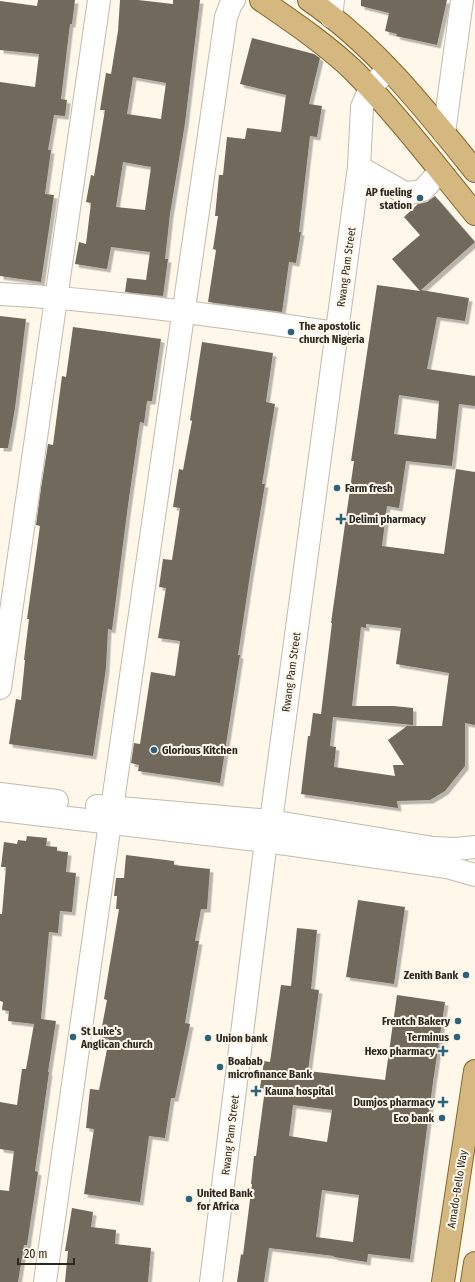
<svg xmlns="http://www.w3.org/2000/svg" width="475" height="1282" font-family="'Fira Sans Condensed',sans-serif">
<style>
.building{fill:#71695b;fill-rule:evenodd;filter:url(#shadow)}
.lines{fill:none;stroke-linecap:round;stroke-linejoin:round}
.minor-casing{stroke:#c3baab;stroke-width:24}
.major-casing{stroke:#866627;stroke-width:24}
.minor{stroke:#fff;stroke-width:22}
.major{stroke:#d4b87f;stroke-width:22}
.poi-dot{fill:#2b637d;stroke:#fef7ea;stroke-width:1.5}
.labels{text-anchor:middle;stroke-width:4;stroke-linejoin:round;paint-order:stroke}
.poi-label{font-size:11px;font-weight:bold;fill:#2b2822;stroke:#fef7ea;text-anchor:start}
.street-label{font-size:11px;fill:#2b2822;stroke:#fef7ea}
</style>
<defs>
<filter id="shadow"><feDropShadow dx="3.5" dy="3.5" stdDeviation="0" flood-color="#0004"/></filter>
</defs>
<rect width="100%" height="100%" fill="#fef7ea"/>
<g class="building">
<polygon points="38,0 75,0 72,24 70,24 61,99 67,100 65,116 54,115 48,150 51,150 45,194 54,195 41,282 0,276 0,82 35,87 39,54 0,50 0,1 37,6"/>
<path d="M 120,0 L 138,0 L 173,4 L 173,0 L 200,0 L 185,123 L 170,214 L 165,259 L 168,259 L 163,296 L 125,292 L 127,278 L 146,280 L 150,252 L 111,247 L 107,269 L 75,264 L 79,242 L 86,244 L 91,203 L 86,202 L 91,175 L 94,176 L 105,110 L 100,110 L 106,73 L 111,74 L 118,31 ZM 133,77 L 166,83 L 161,119 L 127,114 ZM 123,162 L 151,167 L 145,210 L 116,207 Z"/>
<polygon points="361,0 447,0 437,45 396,36 397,34 385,31 389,13 361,6"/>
<polygon points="252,38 314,54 320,58 309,104 322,106 317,137 310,136 299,232 301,232 296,263 289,262 282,312 208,302 216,250 213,249 218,216 215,216 219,175 223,175 227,137 245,139 247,128 281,132 286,95 240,84"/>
<path d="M 435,196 L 475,242 L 421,290 L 469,298 L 465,321 L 437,317 L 427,369 L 475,376 L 475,406 L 459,404 L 452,466 L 406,461 L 399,508 L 387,506 L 382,546 L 444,554 L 456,469 L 475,472 L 475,725 L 465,723 L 465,766 L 445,791 L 430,800 L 397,801 L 398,808 L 301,794 L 308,736 L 310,736 L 313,713 L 321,714 L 332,623 L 331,623 L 354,461 L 351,461 L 377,285 L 420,291 L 392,259 L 420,235 L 404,217 L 418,204 L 427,202 ZM 399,395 L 439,401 L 436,439 L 394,434 ZM 366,624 L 401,628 L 396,664 L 449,673 L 442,726 L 407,726 L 388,740 L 404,765 L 393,765 L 395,776 L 334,767 L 336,747 L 330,746 L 333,717 L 413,725 L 413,708 L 394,706 L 352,706 L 361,627 L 366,628 Z"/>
<polygon points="0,316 26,319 15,408 8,448 0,448"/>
<polygon points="73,327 161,339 152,401 147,401 144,423 140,422 128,505 112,630 108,629 106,668 93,756 9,744 16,699 21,700 25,660 24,660 29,619 27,619 40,526 36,525 41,488 48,444 53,445 62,376 66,377"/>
<polygon points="202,342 273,353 266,402 275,404 262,484 265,484 250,575 238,655 240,655 220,783 138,771 139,765 131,763 134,743 140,744 151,672 175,676 180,641 158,638 166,588 159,587 163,559 172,560 180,508 173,507 179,469 183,470 192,421 190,420"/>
<polygon points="27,836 47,838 46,846 57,847 57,851 68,852 66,872 76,873 72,912 60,911 58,933 49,932 41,1019 56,1021 48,1072 49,1072 35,1171 38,1172 27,1245 24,1245 18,1282 0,1282 0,1190 9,1191 14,1151 0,1149 0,1102 17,1105 22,1069 26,1069 34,1024 8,1021 9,1011 2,1010 3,1002 0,1001 0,914 2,914 6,867 1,867 4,842 17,844 18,840 26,841"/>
<polygon points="126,855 174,861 174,865 210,869 207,909 201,909 195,941 199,941 185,1023 190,1024 175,1098 171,1098 165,1138 149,1136 140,1202 84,1194 94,1129 86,1128 90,1089 99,1090 109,1039 100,1037 107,1000 104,999 119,909 116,909 117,896 114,896 116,878 124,878"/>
<polygon points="358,900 405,907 394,984 346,977"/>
<path d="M 297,928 L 317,930 L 311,989 L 319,990 L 308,1071 L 385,1080 L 397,995 L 445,1002 L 433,1082 L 410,1259 L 368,1254 L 367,1262 L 334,1257 L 334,1256 L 269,1248 L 264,1282 L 237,1282 L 241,1254 L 243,1255 L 252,1184 L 251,1184 L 254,1156 L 256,1156 L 265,1089 L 260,1088 L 264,1061 L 270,1062 L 281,985 L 291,986 ZM 293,1105 L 332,1110 L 327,1142 L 289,1136 ZM 322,1190 L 359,1195 L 353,1242 L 316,1237 Z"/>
<polygon points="72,1208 93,1212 91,1227 116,1230 115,1244 151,1248 148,1282 65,1282 68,1251 65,1251"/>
</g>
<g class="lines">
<g class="minor-casing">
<g id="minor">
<polyline points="331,17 333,0"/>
<polyline points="444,133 462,0"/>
<polyline points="359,167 405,193 416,192 423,190 440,171"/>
<path d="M 0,294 C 113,300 225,317 337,333"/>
<polyline points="0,688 99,0"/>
<polyline points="0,794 57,801"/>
<polyline points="97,806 271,821 433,848 456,849 475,847"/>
<polyline points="112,808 226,17 231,4 234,0"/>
<polyline points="0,810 266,841 447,867 475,875"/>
<polyline points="45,1282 110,823"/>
<polyline points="211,1282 266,841 271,821 359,167 362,107 370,88 388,69"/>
</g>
</g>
<g class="major-casing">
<g id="major">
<path d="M 261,0 C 293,22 327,45 355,72 C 398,116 436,166 475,214"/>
<path d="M 309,0 C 375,45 426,110 475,171"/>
<polyline points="443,1282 475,1071"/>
<polyline points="472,1282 475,1263"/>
</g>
</g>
<use href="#minor" class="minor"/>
<use href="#major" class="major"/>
</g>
<g class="poi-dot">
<circle cx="420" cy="198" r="4"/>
<circle cx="291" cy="332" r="4"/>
<circle cx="337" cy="488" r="4"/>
<path d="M339 513h4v4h4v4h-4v4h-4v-4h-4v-4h4z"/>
<circle cx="154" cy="750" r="4"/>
<circle cx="466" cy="975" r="4"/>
<circle cx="458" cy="1021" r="4"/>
<circle cx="73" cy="1037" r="4"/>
<circle cx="457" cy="1037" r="4"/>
<circle cx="208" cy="1038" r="4"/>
<path d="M441 1045h4v4h4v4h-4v4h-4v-4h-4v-4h4z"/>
<circle cx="220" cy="1067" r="4"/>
<path d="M254 1085h4v4h4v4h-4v4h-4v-4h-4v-4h4z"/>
<path d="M441 1096h4v4h4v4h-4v4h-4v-4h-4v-4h4z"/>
<circle cx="442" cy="1118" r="4"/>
<circle cx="189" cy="1199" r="4"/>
</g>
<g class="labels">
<g class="poi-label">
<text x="412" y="196" text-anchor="end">AP fueling<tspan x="412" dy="13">station</tspan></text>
<text x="299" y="330">The apostolic<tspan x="299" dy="13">church Nigeria</tspan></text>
<text x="345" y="492">Farm fresh</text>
<text x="349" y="523">Delimi pharmacy</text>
<text x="162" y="754">Glorious Kitchen</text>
<text x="458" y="979" text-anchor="end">Zenith Bank</text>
<text x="450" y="1025" text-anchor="end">Frentch Bakery</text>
<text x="81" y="1035">St Luke's<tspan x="81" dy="13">Anglican church</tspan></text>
<text x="449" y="1041" text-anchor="end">Terminus</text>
<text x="216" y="1042">Union bank</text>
<text x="435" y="1055" text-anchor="end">Hexo pharmacy</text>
<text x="228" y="1065">Boabab<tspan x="228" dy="13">microfinance Bank</tspan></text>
<text x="265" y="1095">Kauna hospital</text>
<text x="435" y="1106" text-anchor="end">Dumjos pharmacy</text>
<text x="434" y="1122" text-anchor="end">Eco bank</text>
<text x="197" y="1197">United Bank<tspan x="197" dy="13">for Africa</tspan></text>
</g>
<g class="street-label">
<text transform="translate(346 267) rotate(-82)" y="4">Rwang Pam Street</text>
<text transform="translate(291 672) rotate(-82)" y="4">Rwang Pam Street</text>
<text transform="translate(230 1135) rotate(-83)" y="4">Rwang Pam Street</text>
<text transform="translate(457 1189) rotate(-81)" y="4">Amado-Bello Way</text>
</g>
</g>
<path d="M18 1258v6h56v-6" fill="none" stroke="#2b2822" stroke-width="2"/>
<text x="24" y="1258" font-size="12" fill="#2b2822" stroke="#fef7ea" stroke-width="3" paint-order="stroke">20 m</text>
</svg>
